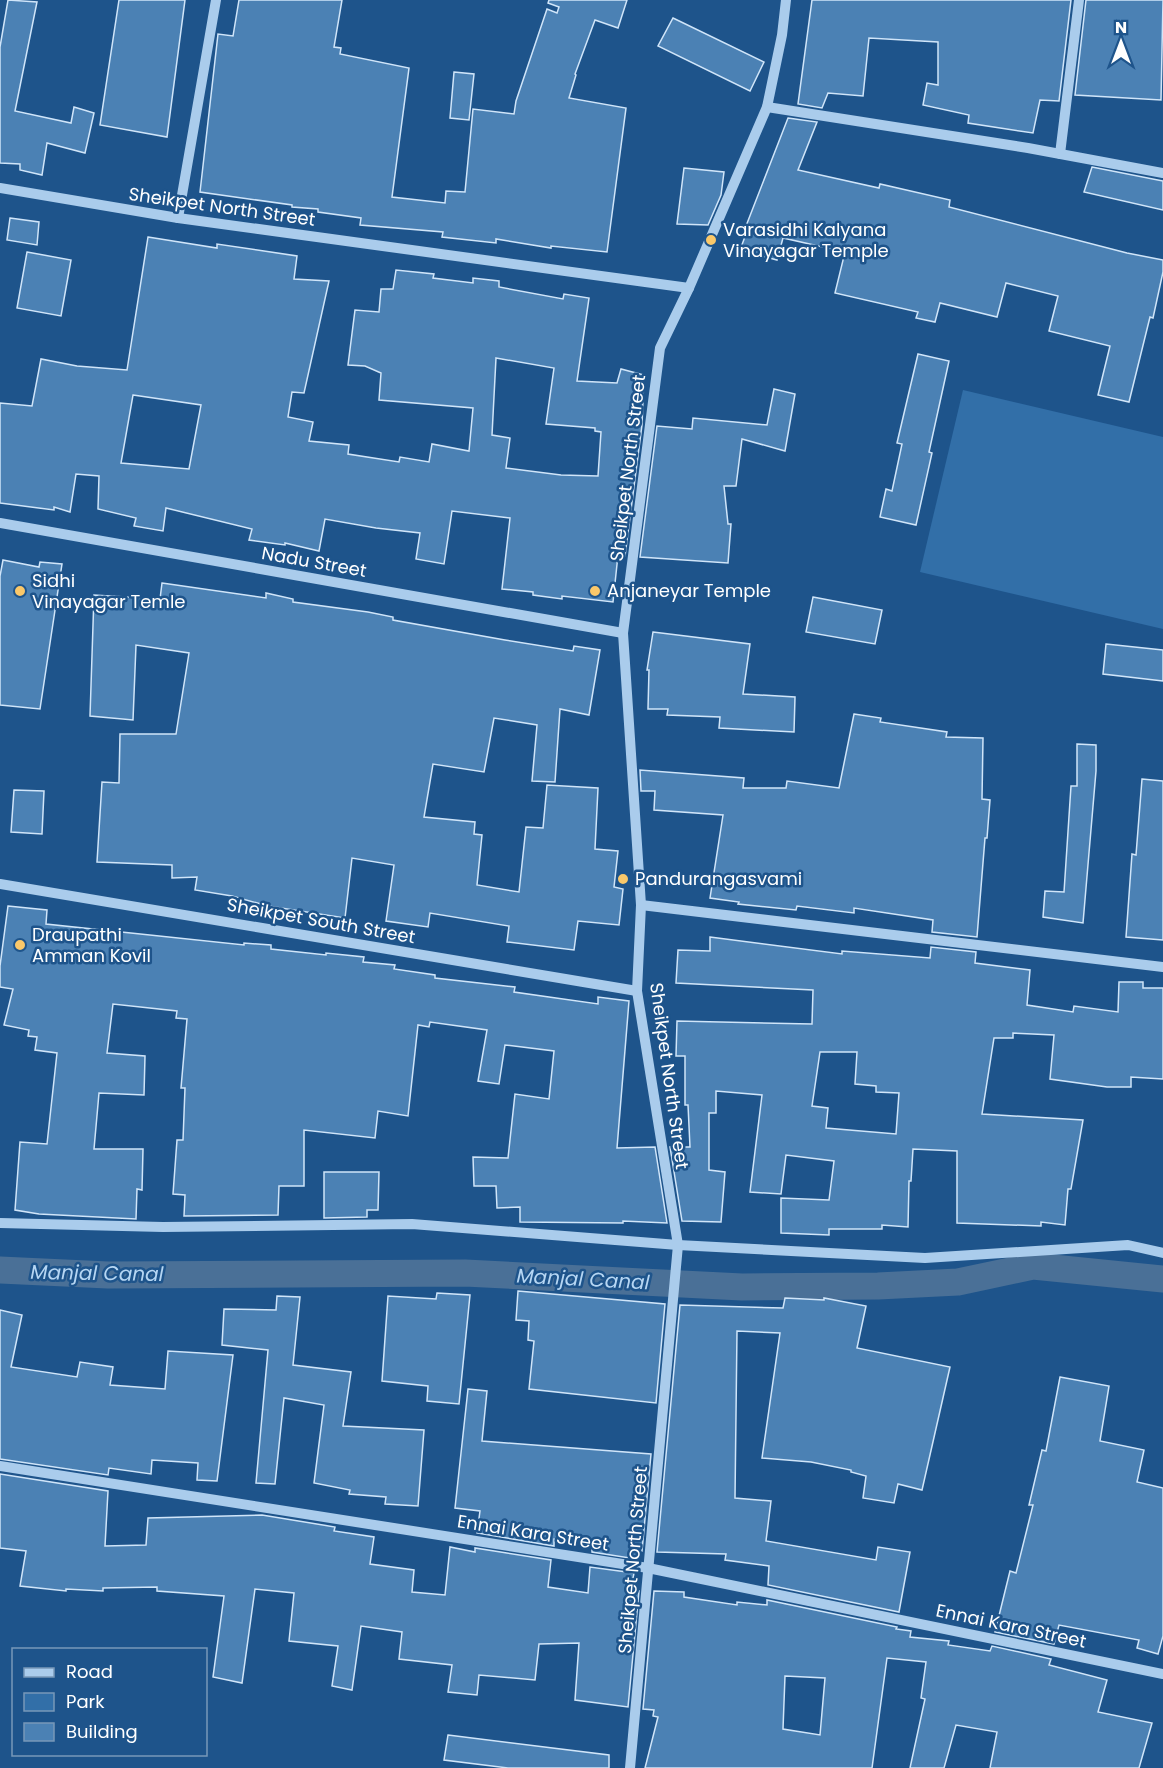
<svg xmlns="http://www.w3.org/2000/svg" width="1163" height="1768" font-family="Poppins,sans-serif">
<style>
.green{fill:#326fa8}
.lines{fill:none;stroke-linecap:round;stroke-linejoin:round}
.canal{stroke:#4a7097;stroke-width:27}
.building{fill:#4b81b4;stroke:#d0e5f9;stroke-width:1.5;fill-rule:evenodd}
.minor{stroke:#aaccec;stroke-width:10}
.poi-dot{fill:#fac86a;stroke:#1e548b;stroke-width:2}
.labels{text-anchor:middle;stroke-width:5;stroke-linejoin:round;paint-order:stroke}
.street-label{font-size:18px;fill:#fff;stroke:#1e548b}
.poi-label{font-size:18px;fill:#fff;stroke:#1e548b;text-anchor:start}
.water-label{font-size:20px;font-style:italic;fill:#b6d6f3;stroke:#1e548b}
</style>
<rect width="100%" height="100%" fill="#1e548b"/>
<polygon class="green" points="963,390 1163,437 1163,629 920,572"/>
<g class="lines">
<polyline class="canal" points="0,1270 108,1275 465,1273 742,1287 878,1286 958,1282 1033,1266 1163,1279"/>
</g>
<g class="building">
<polygon points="8,0 37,2 15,111 71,123 74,107 94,113 85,153 47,143 42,175 20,170 20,164 0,163 0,47"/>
<polygon points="119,0 185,0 167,137 100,125"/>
<polygon points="239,0 342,0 334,47 341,48 340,54 409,68 392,197 445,203 446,191 465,192 473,109 514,114 516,101 547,9 557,13 559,7 548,3 549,0 627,0 618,28 595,20 575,74 576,75 569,98 626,108 607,252 551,246 551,248 496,239 496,243 442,237 443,232 360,225 361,218 318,212 318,209 292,207 292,205 200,192 218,34 233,36"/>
<polygon points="812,0 1071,0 1059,101 1040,100 1033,133 968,123 969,115 923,105 927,83 938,85 938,42 869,38 863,96 828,93 822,108 798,104"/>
<polygon points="1086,0 1163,0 1161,100 1075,95"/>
<polygon points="673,18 764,62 750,91 658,46"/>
<polygon points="454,72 474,74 469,120 450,118"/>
<polygon points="788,118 817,122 798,170 879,188 880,184 950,200 949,207 1127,253 1163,260 1163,272 1153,318 1150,317 1129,402 1098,395 1110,346 1049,331 1058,296 1006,283 997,317 940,303 935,322 916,318 918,312 835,293 845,252 783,238 777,260 740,250 749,226 746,226"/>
<polygon points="1092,167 1163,181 1163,210 1084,192"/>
<polygon points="684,168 724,172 721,195 708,225 677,224"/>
<polygon points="10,218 39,222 37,245 7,240"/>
<path d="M 148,237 L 217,248 L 217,244 L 297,256 L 294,279 L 329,281 L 304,393 L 292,392 L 288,417 L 313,422 L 309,441 L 349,445 L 348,454 L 399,462 L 400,457 L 429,462 L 432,444 L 469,451 L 473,408 L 379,400 L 381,373 L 365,366 L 348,365 L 355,310 L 379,312 L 381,289 L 393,289 L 396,270 L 434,274 L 433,278 L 473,283 L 473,278 L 499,281 L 499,287 L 563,299 L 564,294 L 589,298 L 577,381 L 617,383 L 621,369 L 644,375 L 642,425 L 625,556 L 618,555 L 613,602 L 562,596 L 562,599 L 533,595 L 533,592 L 502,589 L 510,518 L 452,511 L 444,564 L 416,559 L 420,533 L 376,528 L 325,519 L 319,551 L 285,543 L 285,545 L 249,540 L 252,529 L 166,508 L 163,531 L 134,526 L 136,518 L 98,509 L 99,476 L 76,474 L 70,512 L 54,507 L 54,510 L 0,503 L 0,403 L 32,406 L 41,359 L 77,366 L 127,370 ZM 496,358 L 554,368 L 546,424 L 595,428 L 595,431 L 601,432 L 598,476 L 561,475 L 506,468 L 510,438 L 492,435 ZM 133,395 L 201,405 L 189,469 L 121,463 Z"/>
<polygon points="27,252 71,260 61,316 17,308"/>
<polygon points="918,354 949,361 929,452 932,453 916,525 880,517 886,489 892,491 902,444 897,443"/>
<polygon points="774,389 795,394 785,451 742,439 736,486 724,486 728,524 731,524 728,563 640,557 657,426 692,429 693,418 767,425"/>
<polygon points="3,560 39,567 40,562 62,564 40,709 0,705 0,576"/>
<polygon points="162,583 266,598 266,593 293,599 293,602 368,612 393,617 393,620 505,640 573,651 574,646 600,650 589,715 560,709 555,782 532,781 537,725 494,718 484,772 433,764 424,817 475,822 474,834 482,835 477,885 519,892 526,827 543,828 547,785 598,788 595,849 618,851 614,887 623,889 619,925 578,921 574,950 507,942 509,926 430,913 428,927 386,921 394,865 352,858 345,918 268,906 232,896 195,890 197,877 172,878 172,865 97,862 102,782 119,783 120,734 176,734 189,653 136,645 133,720 90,716 94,595 160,599"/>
<polygon points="813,597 882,610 875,644 806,632"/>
<polygon points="653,632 750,644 743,694 795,697 794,732 719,728 720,717 667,715 668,709 648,709 649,670 647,670"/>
<polygon points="1106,644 1163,650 1163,681 1103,674"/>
<polygon points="854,714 881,718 880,722 947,732 946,737 983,738 982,799 990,800 987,838 985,838 977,937 932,932 933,920 854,908 854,913 797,906 796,910 738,904 739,902 710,898 723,815 654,810 655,791 641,791 640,770 744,778 743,788 786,788 787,781 839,788"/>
<polygon points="1077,744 1096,745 1096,771 1083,923 1043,917 1045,891 1064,892 1071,786 1077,786"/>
<polygon points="1142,779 1163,781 1163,940 1126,937 1132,854 1136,855"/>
<polygon points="14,790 44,791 42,834 11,832"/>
<polygon points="8,906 47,910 46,924 244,945 244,943 271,945 271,949 326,955 326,953 364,957 363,962 395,965 394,969 435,975 435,978 515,987 514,992 598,1004 598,997 629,1001 617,1148 655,1147 667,1223 623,1221 623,1223 520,1222 520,1207 497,1208 496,1186 474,1186 473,1157 508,1158 515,1094 549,1099 554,1051 505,1045 499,1084 478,1081 487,1030 430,1022 429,1027 418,1025 408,1116 378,1111 375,1138 304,1130 304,1186 279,1186 278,1215 184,1216 185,1195 173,1194 177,1140 183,1140 185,1088 181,1088 187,1019 176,1018 177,1011 113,1004 107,1053 145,1056 144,1095 99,1093 94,1149 143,1149 142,1190 137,1189 136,1219 39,1214 15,1210 20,1142 47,1144 57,1053 35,1050 37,1037 28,1036 29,1030 4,1025 13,989 0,987 0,966"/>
<path d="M 710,937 L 842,954 L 842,951 L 930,958 L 931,947 L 976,952 L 975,963 L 1030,970 L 1027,1005 L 1073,1012 L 1074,1006 L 1118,1012 L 1119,982 L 1143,982 L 1143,988 L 1163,988 L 1163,1079 L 1131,1077 L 1131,1087 L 1107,1087 L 1050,1079 L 1054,1035 L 1013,1033 L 1013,1038 L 994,1038 L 982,1114 L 1083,1120 L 1071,1189 L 1068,1189 L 1065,1225 L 1041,1222 L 1041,1226 L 957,1223 L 957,1151 L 913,1149 L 911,1181 L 909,1181 L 908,1227 L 882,1225 L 882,1229 L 829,1229 L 829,1235 L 781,1233 L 781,1198 L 829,1200 L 834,1161 L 786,1155 L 781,1194 L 750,1192 L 762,1095 L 716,1091 L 716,1113 L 709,1113 L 709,1170 L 725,1172 L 721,1222 L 682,1221 L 670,1147 L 690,1147 L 688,1105 L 685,1105 L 685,1056 L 676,1056 L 677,1021 L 812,1024 L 813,990 L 676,983 L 678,950 L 710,951 ZM 820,1052 L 857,1052 L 855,1084 L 876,1086 L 876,1092 L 899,1093 L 896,1134 L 826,1128 L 828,1108 L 812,1106 Z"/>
<polygon points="324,1172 379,1172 378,1210 367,1210 367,1217 324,1218"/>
<polygon points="518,1291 665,1304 656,1403 529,1389 534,1341 528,1340 529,1321 516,1320"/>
<polygon points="437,1293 470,1295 459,1404 427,1401 428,1386 382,1381 388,1296 436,1299"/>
<polygon points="277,1296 300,1297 293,1365 351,1372 343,1426 424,1430 418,1506 385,1504 386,1497 349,1494 350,1490 314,1483 324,1405 284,1398 275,1484 256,1483 268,1350 222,1345 224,1309 276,1310"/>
<polygon points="785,1298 824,1300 824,1298 866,1306 857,1348 950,1367 922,1490 898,1484 894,1503 863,1498 866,1476 851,1472 851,1470 811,1462 762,1458 780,1333 737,1331 735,1498 771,1501 766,1541 876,1560 878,1547 910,1552 899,1612 768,1585 769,1566 725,1560 726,1554 657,1552 680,1305 783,1308"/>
<polygon points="0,1310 22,1315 11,1367 77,1377 80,1362 113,1367 110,1385 165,1389 168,1351 233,1355 217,1481 197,1480 198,1463 152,1460 151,1474 109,1468 108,1475 0,1459"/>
<polygon points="1060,1377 1109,1386 1100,1441 1144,1450 1137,1482 1163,1488 1163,1636 1158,1654 1137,1648 1139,1640 1059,1625 1054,1644 995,1632 1010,1571 1016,1573 1033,1505 1029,1505 1042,1450 1046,1451"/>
<polygon points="468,1389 487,1391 482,1441 651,1454 642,1551 638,1551 636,1559 592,1552 592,1544 554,1539 554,1546 477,1533 480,1511 455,1508"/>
<polygon points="0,1474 108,1491 105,1546 146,1545 148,1518 262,1515 335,1527 334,1531 374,1537 370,1564 414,1570 412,1592 445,1595 450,1547 475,1552 475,1548 551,1560 548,1587 588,1593 590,1567 634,1573 631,1590 639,1591 628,1707 575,1700 579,1643 539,1644 535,1680 479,1675 477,1695 448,1692 452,1665 399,1659 402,1632 361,1626 352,1690 332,1686 338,1646 289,1641 294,1593 255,1589 242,1683 213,1677 224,1596 157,1591 157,1587 103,1588 103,1591 66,1589 66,1591 20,1586 26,1551 0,1548"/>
<path d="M 654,1591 L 684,1592 L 684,1597 L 737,1605 L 737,1602 L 767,1605 L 767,1600 L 897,1627 L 896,1629 L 911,1631 L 910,1637 L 949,1641 L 948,1645 L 990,1651 L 992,1646 L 1051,1659 L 1049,1665 L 1107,1680 L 1098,1712 L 1152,1723 L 1139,1768 L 990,1768 L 997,1732 L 956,1725 L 944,1768 L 910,1768 L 925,1699 L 921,1698 L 926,1662 L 887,1658 L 872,1768 L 645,1768 L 658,1717 L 653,1716 L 654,1710 L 643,1709 ZM 785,1676 L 825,1678 L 820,1735 L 783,1729 Z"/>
<polygon points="448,1735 609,1755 609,1768 508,1768 444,1760"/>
</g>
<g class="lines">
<g class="minor">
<polyline points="767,107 1028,148 1163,173"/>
<polyline points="1060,154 1079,0"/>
<polyline points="0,188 178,218 689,288"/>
<polyline points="178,218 216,0"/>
<polyline points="0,523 623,633"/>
<polyline points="0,884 637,991"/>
<polyline points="641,905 1163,967"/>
<polyline points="0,1223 163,1227 412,1224 678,1245 925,1258 1128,1245 1163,1253"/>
<polyline points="0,1466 648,1568 1163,1674"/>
<polyline points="630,1768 678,1245 637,991 641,905 623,633 660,348 689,288 767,107 782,35 786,0"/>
</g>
</g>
<g class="poi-dot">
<circle cx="711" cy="240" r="6"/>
<circle cx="20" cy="591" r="6"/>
<circle cx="595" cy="591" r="6"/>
<circle cx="623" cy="879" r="6"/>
<circle cx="20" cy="945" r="6"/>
</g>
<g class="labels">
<g class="street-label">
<text transform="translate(222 207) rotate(8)" y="6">Sheikpet North Street</text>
<text transform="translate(628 468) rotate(-83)" y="6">Sheikpet North Street</text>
<text transform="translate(314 562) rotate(10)" y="6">Nadu Street</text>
<text transform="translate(321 921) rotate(10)" y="6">Sheikpet South Street</text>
<text transform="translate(669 1076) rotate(82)" y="6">Sheikpet North Street</text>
<text transform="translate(533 1533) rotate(9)" y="6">Ennai Kara Street</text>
<text transform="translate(633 1560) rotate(-85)" y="6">Sheikpet North Street</text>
<text transform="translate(1011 1626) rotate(12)" y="6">Ennai Kara Street</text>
</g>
<g class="poi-label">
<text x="723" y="236">Varasidhi Kalyana<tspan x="723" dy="21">Vinayagar Temple</tspan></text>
<text x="32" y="587">Sidhi<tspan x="32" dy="21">Vinayagar Temle</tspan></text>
<text x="607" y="597">Anjaneyar Temple</text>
<text x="635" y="885">Pandurangasvami</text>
<text x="32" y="941">Draupathi<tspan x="32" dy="21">Amman Kovil</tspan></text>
</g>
<g class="water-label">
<text transform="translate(97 1273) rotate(1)" y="7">Manjal Canal</text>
<text transform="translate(583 1279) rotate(3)" y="7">Manjal Canal</text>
</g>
</g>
<rect x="12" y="1648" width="195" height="108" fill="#1e548b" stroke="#7898b9" stroke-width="1.5"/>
<rect x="24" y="1668" width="30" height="9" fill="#aaccec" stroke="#7898b9" stroke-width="1.5"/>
<text x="66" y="1678" font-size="18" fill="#ffffff">Road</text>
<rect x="24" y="1693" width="30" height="18" fill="#326fa8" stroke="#7898b9" stroke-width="1.5"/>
<text x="66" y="1708" font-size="18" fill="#ffffff">Park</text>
<rect x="24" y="1723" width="30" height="18" fill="#4b81b4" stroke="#7898b9" stroke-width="1.5"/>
<text x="66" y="1738" font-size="18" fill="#ffffff">Building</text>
<g transform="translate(1121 42)" stroke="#1e548b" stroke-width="4.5" paint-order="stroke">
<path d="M0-4.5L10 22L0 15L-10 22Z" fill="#ffffff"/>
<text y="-9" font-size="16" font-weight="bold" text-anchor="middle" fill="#ffffff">N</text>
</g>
</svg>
